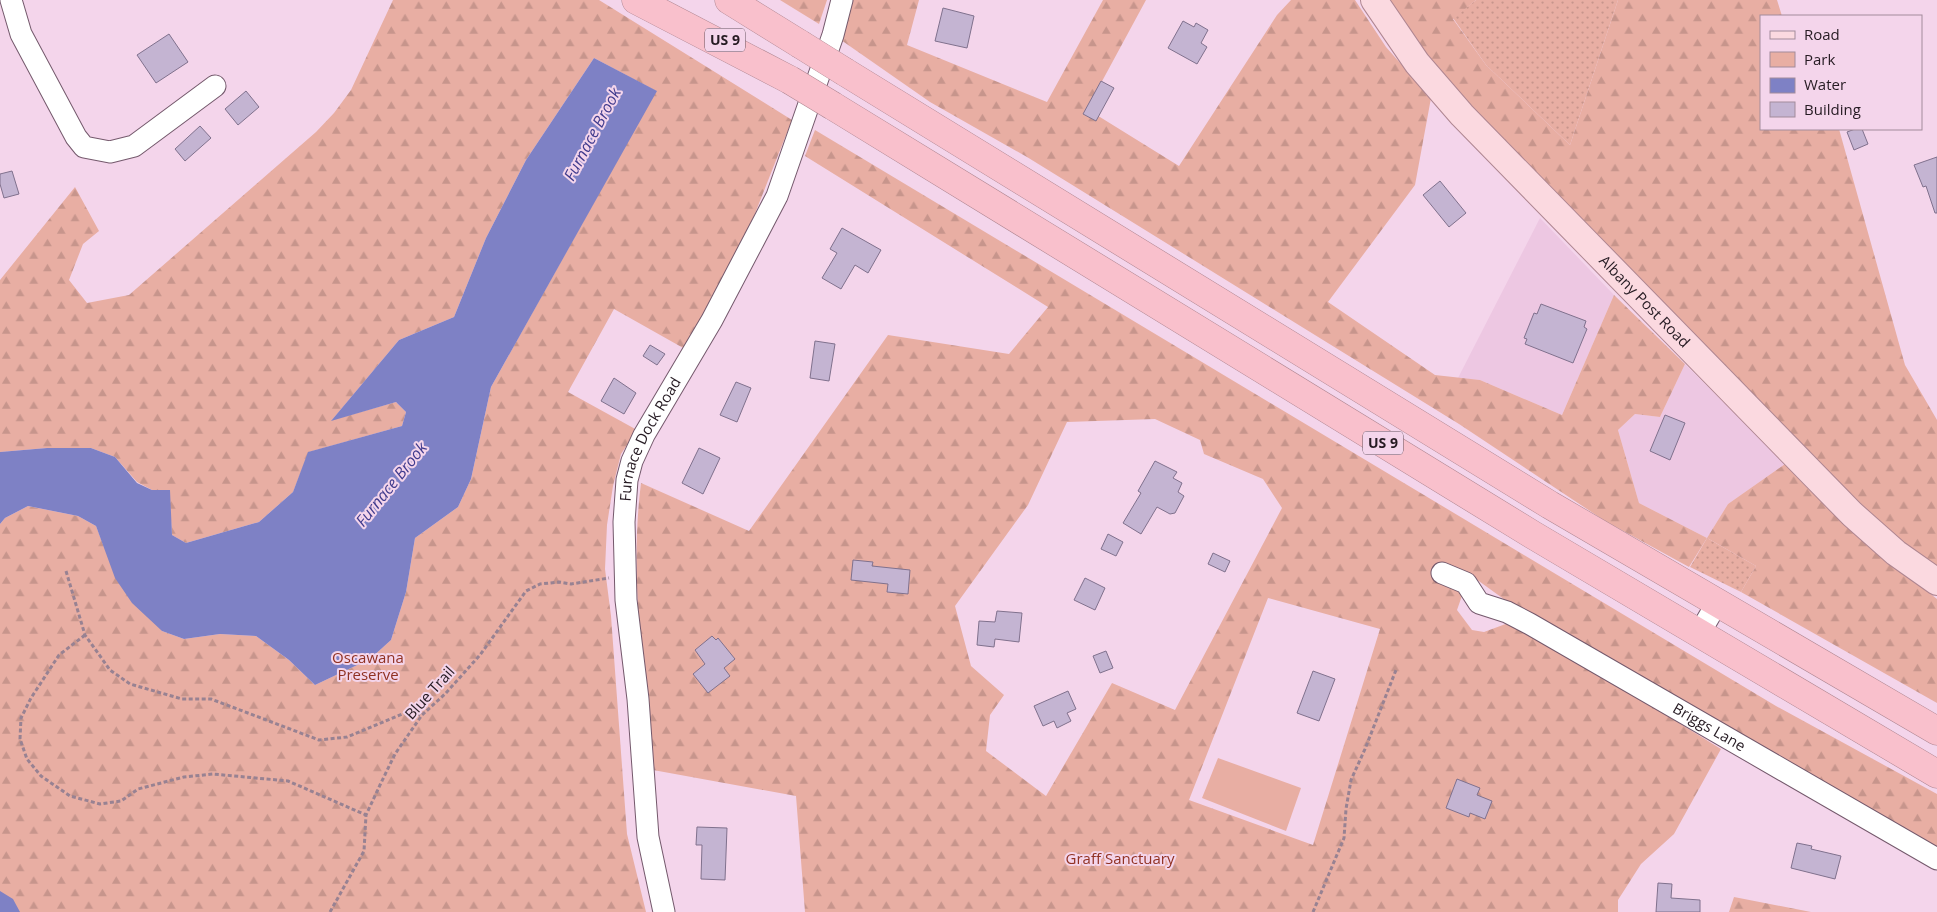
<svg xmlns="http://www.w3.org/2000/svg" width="1937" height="912" font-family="'Open Sans',sans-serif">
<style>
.built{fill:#edc7e2}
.green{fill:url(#green-dots)}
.forest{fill:url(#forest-firs);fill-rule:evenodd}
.pitch{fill:#e8aea3}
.water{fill:#7e81c5}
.building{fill:#c4b4d2;stroke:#80718d}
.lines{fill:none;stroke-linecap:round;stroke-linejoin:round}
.minor-casing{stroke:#74596c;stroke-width:23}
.major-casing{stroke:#af8691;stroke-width:28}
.highway-casing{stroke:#af8691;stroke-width:29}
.path{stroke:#988292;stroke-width:3;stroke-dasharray:4 2.5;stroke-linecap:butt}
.minor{stroke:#fff;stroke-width:21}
.major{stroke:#fbd9e0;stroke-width:26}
.highway{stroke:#f9c0cc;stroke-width:28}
.highway-bridge-casing{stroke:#af8691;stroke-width:29;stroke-linecap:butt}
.highway-bridge{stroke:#f9c0cc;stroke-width:28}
.labels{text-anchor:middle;stroke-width:4;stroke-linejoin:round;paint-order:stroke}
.shield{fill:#f4d5eb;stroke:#64535f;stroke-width:1}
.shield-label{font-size:14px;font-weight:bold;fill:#261b23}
.street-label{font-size:15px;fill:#261b23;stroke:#f4d5eb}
.park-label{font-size:15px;fill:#903122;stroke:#f4d5eb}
.water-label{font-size:16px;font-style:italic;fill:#403b8d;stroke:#f4d5eb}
</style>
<defs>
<pattern id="green-dots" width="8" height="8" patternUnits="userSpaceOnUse" patternTransform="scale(1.25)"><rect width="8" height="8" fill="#e8aea3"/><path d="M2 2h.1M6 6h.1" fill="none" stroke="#c7958c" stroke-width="1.8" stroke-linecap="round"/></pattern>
<pattern id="forest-firs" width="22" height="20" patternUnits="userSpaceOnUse" patternTransform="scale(1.25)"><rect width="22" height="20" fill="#e8aea3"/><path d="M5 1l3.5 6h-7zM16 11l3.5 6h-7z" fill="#c7958c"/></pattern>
</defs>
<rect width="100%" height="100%" fill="#f4d5eb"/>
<g class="built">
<polygon points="1540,218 1614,295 1562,415 1480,380 1458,378"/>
<polygon points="1685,364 1785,464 1728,504 1707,538 1639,503 1618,430 1635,414 1660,417"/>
</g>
<g class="green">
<polygon points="1476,0 1618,0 1570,145 1486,65 1453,18"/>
<polygon points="1707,538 1756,566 1741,592 1690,567"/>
</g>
<g class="forest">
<polygon points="393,0 599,0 792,120 754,216 685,349 614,309 568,392 637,430 621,454 613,486 607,525 605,569 611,616 627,834 646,912 0,912 0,524 5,518 28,506 78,516 96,526 104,547 162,631 184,639 220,634 256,636 289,660 315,685 370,659 391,640 406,592 415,538 458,507 471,479 491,387 656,91 594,58 526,160 486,238 454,317 399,340 332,420 396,402 406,412 402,426 309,452 293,492 259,522 186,543 172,535 169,490 152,490 137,482 115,457 91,448 47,448 0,452 0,280 75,187 99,231 83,244 69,280 87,303 129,295 316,132 334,113 351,90"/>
<polygon points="780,0 827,0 819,24"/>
<polygon points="852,0 919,0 907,45 1047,102 1103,0 1146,0 1087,109 1179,166 1277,15 1291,0 1355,0 1386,47 1431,98 1415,185 1328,302 1435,375 1480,380 1562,415 1614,295 1685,364 1660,417 1635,414 1618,430 1639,503 1707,538 1728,504 1785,464 1865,543 1937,599 1937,703 1741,592 1756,566 1707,538 1689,567 1605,521 1459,424 1027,157 930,102 841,40"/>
<polygon points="1388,0 1476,0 1453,19 1486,65 1570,145 1618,0 1777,0 1782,16 1761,16 1761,129 1839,129 1905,365 1937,420 1937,568 1901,544 1859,505 1472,111 1406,29"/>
<path d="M 815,130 L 1776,706 L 1937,794 L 1937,849 L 1512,605 L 1476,579 L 1464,590 L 1457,610 L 1472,630 L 1484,632 L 1511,622 L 1525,628 L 1721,749 L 1674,834 L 1641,864 L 1618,900 L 1618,912 L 805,912 L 796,796 L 653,770 C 644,676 629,578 641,483 L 749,531 L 888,335 L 1009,354 L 1048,307 L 805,156 ZM 1155,419 L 1200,440 L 1204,454 L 1263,479 L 1282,508 L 1175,710 L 1112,683 L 1046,796 L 986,751 L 990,715 L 1004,695 L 971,666 L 955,606 L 1028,505 L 1067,422 ZM 1268,598 L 1380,629 L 1313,845 L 1189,800 Z"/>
<polygon points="1734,897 1811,912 1729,912"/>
</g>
<polygon class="pitch" points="1218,758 1301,788 1286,831 1202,798"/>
<g class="water">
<polygon points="594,58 657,91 491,387 471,479 458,507 415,538 406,592 391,640 370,659 315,685 289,660 256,636 220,634 184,639 162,631 132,603 115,578 96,526 78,516 28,506 5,518 0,524 0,452 47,448 91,448 115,457 137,483 152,490 170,490 172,535 186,543 259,522 293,492 308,452 402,426 406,412 396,402 331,421 399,340 454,317 486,238 526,160"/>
<polygon points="0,891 13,899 20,912 0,912"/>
</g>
<g class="building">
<polygon points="943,8 974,16 967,48 935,41"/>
<polygon points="1183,21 1194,27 1196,23 1208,30 1201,43 1207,47 1197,64 1168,48"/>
<polygon points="169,34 188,62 156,83 137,55"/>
<polygon points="1101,81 1114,88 1096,121 1083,114"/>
<polygon points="246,91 259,107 238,125 225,109"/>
<polygon points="200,126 211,138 185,161 175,149"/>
<polygon points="1855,129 1862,129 1868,144 1854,150 1847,132"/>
<polygon points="1937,157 1937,213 1935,213 1926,186 1923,187 1914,165"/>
<polygon points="12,171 19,194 4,198 0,184 0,174"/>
<polygon points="1440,181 1466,213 1449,227 1423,195"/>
<polygon points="842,228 881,250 868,273 855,265 841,289 822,278 837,253 830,249"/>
<polygon points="1541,304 1586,321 1584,327 1587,329 1573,363 1525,344 1527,339 1524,338 1534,313 1537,314"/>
<polygon points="815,341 835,344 829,381 810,378"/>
<polygon points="650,345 665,354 657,365 643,356"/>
<polygon points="614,378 636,393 624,414 601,401"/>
<polygon points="736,382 751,388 737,422 720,415"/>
<polygon points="1665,415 1685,423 1670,460 1650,451"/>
<polygon points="699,448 720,458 703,494 682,483"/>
<polygon points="1155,461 1177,472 1173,478 1182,483 1178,492 1184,496 1175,513 1170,514 1157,507 1141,534 1123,523 1141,493 1138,491"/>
<polygon points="1108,534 1123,542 1116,556 1101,549"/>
<polygon points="1213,553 1230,561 1225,572 1208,564"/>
<polygon points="853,560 873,562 872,566 910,570 908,594 887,592 888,584 851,580"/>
<polygon points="1085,578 1105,588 1095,610 1074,600"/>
<polygon points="997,611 1022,613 1019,642 995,639 994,647 977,645 979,621 995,622"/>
<polygon points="712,636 716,640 718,638 735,659 724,668 730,676 708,693 693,674 705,664 695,650"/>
<polygon points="1106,651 1113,668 1100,673 1093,656"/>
<polygon points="1313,671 1335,679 1319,721 1297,713"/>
<polygon points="1068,691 1076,709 1067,713 1071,721 1057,728 1054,721 1043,726 1034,706"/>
<polygon points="1457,779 1480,788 1477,795 1492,801 1485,819 1470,813 1469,817 1446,808"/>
<polygon points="697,827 727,828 725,880 701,879 702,845 696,845"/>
<polygon points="1797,843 1812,846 1811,849 1841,856 1835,879 1791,868"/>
<polygon points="1658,883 1672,884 1671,898 1700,900 1700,912 1656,912"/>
</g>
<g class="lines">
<g class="minor-casing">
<g id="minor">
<polyline points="11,0 21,34 76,137 84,147 110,152 134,146 215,86"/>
<path id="s1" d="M 1442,573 L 1466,583 L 1479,603 L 1507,612 L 1530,624 L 1937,859"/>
<polyline points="1699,634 1717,603"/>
<path id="s2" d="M 664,912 L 648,837 L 638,699 L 626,600 L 624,522 L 627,480 L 632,461 L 644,435 L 712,320 L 777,196 L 833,35 L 842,0"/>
</g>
</g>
<g class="major-casing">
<g id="major">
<path id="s3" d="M 1374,0 L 1417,63 L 1462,115 L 1852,514 L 1896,553 L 1937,582"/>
</g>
</g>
<g class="highway-casing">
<g id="highway">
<polyline points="636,0 790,80"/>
<polyline points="729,0 800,44"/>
<polyline points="845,72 1550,505 1937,731"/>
<polyline points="833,106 1533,535 1937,774"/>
</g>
</g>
<g class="path">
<polyline points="66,571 85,635 110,670 130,684 182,699 211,699 319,740 347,737 407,712 422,715"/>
<polyline points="85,635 59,655 31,698 21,718 20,739 27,759 41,776 70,796 100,804 121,801 138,789 184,777 213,774 288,781 366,815"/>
<polyline points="330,912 364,851 366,815 380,785 395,754 422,715 445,694 480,655 526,591 540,584 559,582 571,584 609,578"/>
<polyline points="1313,912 1344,838 1346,809 1351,780 1365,749 1396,670"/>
</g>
<use href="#minor" class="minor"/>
<use href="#major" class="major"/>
<use href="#highway" class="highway"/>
<g class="highway-bridge-casing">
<g id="highway-bridge">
<polyline points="800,44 845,72"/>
<polyline points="790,80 833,106"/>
</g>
</g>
<use href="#highway-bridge" class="highway-bridge"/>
</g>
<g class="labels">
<g class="shield">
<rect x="705" y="28.5" width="40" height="23" rx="4"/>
<rect x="1363" y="431.5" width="40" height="23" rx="4"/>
</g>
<g class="shield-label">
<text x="725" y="45">US 9</text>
<text x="1383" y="448">US 9</text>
</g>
<g class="street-label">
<text dy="5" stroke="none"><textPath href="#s3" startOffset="406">Albany Post Road</textPath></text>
<text dy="5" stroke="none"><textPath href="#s2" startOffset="481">Furnace Dock Road</textPath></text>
<text transform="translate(430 693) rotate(-48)" y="5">Blue Trail</text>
<text dy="5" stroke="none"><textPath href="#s1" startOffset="312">Briggs Lane</textPath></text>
</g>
<g class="park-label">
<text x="368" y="663">Oscawana<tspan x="368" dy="17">Preserve</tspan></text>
<text x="1120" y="864">Graff Sanctuary</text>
</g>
<g class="water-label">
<text transform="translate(592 134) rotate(-62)" y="6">Furnace Brook</text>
<text transform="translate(391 484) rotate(-51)" y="6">Furnace Brook</text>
</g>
</g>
<rect x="1760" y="15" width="162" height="115" fill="#f4d5eb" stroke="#a28b9b"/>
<rect x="1770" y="31" width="25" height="8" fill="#fbd9e0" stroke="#a28b9b"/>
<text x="1804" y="40" font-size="15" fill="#261b23">Road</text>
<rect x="1770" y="52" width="25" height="15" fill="#e8aea3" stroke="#a28b9b"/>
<text x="1804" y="65" font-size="15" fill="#261b23">Park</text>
<rect x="1770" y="78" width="25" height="15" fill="#7e81c5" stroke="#a28b9b"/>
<text x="1804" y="90" font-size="15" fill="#261b23">Water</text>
<rect x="1770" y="102" width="25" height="15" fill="#c4b4d2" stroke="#a28b9b"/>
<text x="1804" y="115" font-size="15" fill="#261b23">Building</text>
</svg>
